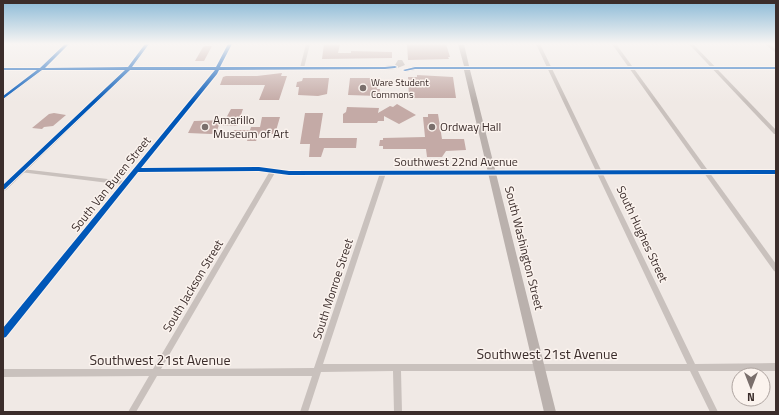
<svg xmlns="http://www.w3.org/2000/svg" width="779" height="415" font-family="'Titillium Web',sans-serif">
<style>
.building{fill:#c4aaa6}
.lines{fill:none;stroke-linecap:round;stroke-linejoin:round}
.minor{fill:#c9c1bd;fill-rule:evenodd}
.tertiary{fill:#c9c1bd;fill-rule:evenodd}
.secondary{fill:#bab1ad;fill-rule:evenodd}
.cycleway-casing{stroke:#fbf3ee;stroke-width:2}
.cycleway{fill:#0057b8;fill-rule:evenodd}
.poi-dot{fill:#7a6f6c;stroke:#fbf3ee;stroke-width:1.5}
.labels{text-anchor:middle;stroke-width:3;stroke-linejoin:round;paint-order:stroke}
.far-poi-label{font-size:10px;fill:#3b2d2b;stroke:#fbf3ee;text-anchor:start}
.poi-label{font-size:12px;fill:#3b2d2b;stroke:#fbf3ee;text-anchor:start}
.street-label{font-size:12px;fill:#3b2d2b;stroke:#fbf3ee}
.near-street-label{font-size:14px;fill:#3b2d2b;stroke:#fbf3ee}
</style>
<rect width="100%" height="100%" fill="#f0e9e5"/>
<g class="building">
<polygon points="324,44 340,44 338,53 351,53 351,51 392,52 392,58 322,59"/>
<polygon points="407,44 446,44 450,57 448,57 449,59 408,60"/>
<polygon points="205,46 212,46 204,61 195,61 203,47"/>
<polygon points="282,73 281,76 287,76 279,100 259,100 265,85 220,85 223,77 226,76 257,76"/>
<polygon points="417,75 453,77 456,98 409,98 408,77 417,77"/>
<polygon points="303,78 329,78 327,94 318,96 298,95 299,87 296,87 297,82 302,81"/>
<polygon points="350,78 378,78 377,89 380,89 379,96 348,95"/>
<polygon points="397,104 416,115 399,124 384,116 384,121 378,121 377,123 343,123 343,114 346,112 347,107 379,108 378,113 390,106 393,107"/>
<polygon points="231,109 243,109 237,126 219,125 216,133 211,134 188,133 194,121 225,120"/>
<polygon points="54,113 66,115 53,126 44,127 42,129 32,128 49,114"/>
<polygon points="305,113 323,113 319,138 357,138 356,148 324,148 321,157 309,157 310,144 300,144"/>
<polygon points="428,114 438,114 442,139 464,139 466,150 446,151 442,157 427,157 426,149 383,149 383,146 379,146 380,140 383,140 383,138 425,137 423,117 428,117"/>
<polygon points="262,117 280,117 275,134 259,134 256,141 247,141 248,138 231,138 234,130 250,130 251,127 260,127"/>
</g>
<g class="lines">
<g class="minor">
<polygon points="306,44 310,44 304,68 302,69 300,68"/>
<polygon points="536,44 540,44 695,364 776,363 776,371 698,371 718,412 710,412 690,371 401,371 402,412 394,412 393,371 321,372 308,412 300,412 312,376 157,376 136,412 128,412 149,376 3,377 3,369 153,369 270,171 273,169 276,171 161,369 314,368 380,173 383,171 386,173 323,364 687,364"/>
<polygon points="612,44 616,44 776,264 776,272 774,271"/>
<polygon points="689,44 693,44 776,130 776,134 774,134"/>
<polygon points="22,169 125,181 128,183 125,185 20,172 19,171"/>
</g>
<g class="tertiary">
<polygon points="228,44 232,44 217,74 142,168 259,167 289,171 776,170 776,174 289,175 259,171 138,172 6,337 3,338 3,327 213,73"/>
<polygon points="765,44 770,44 776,50 776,53"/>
<polygon points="3,68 41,68 43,69 41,70 3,70"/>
</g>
<g class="secondary">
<polygon points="64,44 70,44 46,67 128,67 144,44 150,44 133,67 385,66 395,65 398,60 402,60 405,65 395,69 385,70 131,70 6,190 3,191 3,184 124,70 42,71 3,100 3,95 39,68"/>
<polygon points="458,44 464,44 469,66 776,66 776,70 470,70 556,412 544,412 464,70 415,70 405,72 402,70 415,66 464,66"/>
</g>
<g class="cycleway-casing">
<g id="cycleway">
<polygon points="65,44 69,44 45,68 128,67 145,44 149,44 132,67 216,67 228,44 232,44 220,67 385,67 395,66 397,67 395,68 385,69 219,70 217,74 141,168 259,167 289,171 776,170 776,174 289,175 259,171 138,172 6,337 3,338 3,328 215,70 130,70 5,189 3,190 3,185 125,70 42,70 3,99 3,96 37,70 3,70 3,68 40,68"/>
<polygon points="415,67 776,67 776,69 415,69 405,71 403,70"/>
</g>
</g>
<use href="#cycleway" class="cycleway"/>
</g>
<linearGradient id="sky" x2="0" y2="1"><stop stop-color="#8bbad7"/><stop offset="0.43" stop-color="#f8f5f3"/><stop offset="1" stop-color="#f8f5f3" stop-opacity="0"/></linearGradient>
<rect width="779" height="102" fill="url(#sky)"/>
<g class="poi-dot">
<circle cx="363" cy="88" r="4"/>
<circle cx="205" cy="127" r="4"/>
<circle cx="432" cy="127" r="4"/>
</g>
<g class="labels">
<g class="far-poi-label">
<text x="371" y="86">Ware Student<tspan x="371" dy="12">Commons</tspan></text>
</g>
<g class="poi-label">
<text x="213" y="124">Amarillo<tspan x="213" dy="14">Museum of Art</tspan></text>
<text x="440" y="131">Ordway Hall</text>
</g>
<g class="street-label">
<text x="456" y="166">Southwest 22nd Avenue</text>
<text transform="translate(111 184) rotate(-51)" y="4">South Van Buren Street</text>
<text transform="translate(642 234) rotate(65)" y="4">South Hughes Street</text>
<text transform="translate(524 248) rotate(76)" y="4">South Washington Street</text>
<text transform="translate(193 286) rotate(-59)" y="4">South Jackson Street</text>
<text transform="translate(333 289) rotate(-72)" y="4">South Monroe Street</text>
</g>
<g class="near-street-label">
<text x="547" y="359">Southwest 21st Avenue</text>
<text x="160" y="365">Southwest 21st Avenue</text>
</g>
</g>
<rect width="779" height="415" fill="none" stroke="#3b2d2b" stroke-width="8"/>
<g transform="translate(751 387) rotate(180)"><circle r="19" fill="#fbf3ee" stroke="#aea4a0"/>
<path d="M0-3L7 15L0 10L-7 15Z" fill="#7a6f6c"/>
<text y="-6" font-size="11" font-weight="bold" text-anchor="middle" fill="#3b2d2b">N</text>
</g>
</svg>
